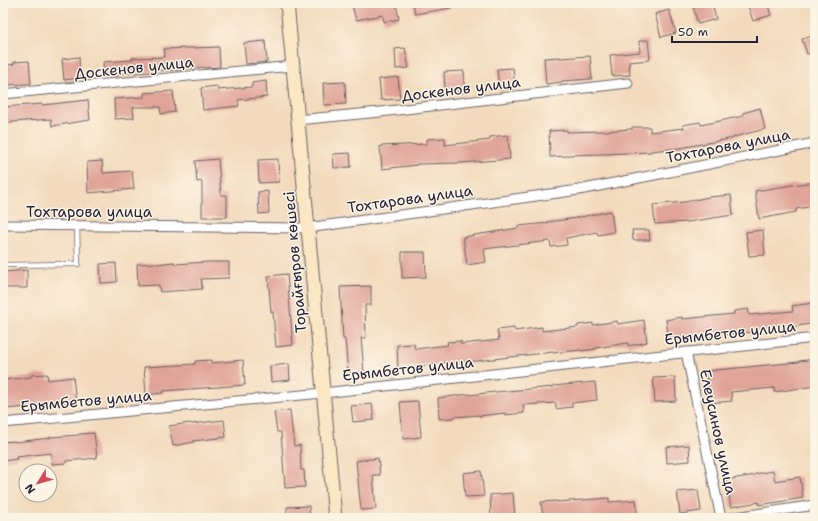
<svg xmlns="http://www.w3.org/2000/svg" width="818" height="521" font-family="'Shantell Sans',sans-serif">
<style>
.building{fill:#e0a397}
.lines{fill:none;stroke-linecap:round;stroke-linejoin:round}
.lane-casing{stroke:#6b6268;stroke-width:6}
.street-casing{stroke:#6b6268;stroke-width:11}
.secondary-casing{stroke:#6b6268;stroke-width:15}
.lane{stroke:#fff;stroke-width:4.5}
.street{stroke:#fff;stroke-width:9}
.secondary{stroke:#fbe7c3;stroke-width:13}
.labels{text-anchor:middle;stroke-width:3;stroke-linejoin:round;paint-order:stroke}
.street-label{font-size:15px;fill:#22223b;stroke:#fcf5e5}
</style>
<rect width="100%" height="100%" fill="#fcf5e5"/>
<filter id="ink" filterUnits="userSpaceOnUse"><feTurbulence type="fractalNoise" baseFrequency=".025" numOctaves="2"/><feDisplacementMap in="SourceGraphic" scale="8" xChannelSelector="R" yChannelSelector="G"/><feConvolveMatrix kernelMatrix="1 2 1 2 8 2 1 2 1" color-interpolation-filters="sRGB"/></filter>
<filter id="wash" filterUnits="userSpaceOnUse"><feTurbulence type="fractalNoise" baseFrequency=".012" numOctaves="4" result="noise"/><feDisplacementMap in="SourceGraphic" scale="16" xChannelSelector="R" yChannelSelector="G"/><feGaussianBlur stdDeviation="0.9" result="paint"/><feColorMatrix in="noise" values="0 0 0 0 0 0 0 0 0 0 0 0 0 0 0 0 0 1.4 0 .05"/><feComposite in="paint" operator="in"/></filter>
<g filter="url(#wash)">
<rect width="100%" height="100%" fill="#f3dabc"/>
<g id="blocks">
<g class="building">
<polygon points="363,3 396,3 399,19 384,22 383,15 356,20 352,5"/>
<polygon points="413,3 450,3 451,8 415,14"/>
<polygon points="692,3 712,3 716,19 698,24"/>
<polygon points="747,3 767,3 771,15 753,21"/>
<polygon points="669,10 676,33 661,37 655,14"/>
<polygon points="815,35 815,51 807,54 802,39"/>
<polygon points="648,40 650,60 629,62 630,75 612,76 610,55 640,52 639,41"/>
<polygon points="265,41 267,62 246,64 244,43"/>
<polygon points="219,47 220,67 204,68 204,67 182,69 182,70 150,71 150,72 118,74 118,76 104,77 103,62 132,60 132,58 165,57 164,49"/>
<polygon points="405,48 409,68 396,69 395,49"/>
<polygon points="590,56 592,79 562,81 562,82 546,84 544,58 560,57 560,58"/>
<polygon points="79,57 80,78 64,80 62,59"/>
<polygon points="29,61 31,84 3,85 3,66 14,64 14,62"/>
<polygon points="513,68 515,88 499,90 497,69"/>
<polygon points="464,71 465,92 445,93 444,72"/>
<polygon points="398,77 400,99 381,100 379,79"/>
<polygon points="266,81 267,97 238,100 239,106 203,110 201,88 217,86 218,90 252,87 252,83"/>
<polygon points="345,82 346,104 324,105 323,83"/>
<polygon points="173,91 175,112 161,114 160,107 133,107 134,118 115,119 114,99 144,97 144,93"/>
<polygon points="88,100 90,120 52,126 51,119 12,122 12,123 3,123 3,107 42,104 42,105"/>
<polygon points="760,108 765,129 734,137 734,138 680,148 651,151 651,152 604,154 568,155 568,156 550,157 549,131 567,130 567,132 604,131 632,129 632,127 650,127 650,132 684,128 683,125 700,122 701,125 743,116 743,113"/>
<polygon points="508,135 510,159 462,163 417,164 417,165 382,169 380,146 427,144 427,139 445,138 445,145 490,140 490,137"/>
<polygon points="350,153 351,167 334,168 333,154"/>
<polygon points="218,159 221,195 227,195 227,217 202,217 202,181 197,182 195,161"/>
<polygon points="278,159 279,182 259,183 258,160"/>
<polygon points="102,161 103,173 132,171 134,189 88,193 87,162"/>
<polygon points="815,182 815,206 796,209 796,212 759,219 755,191 792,185"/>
<polygon points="268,191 269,213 259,214 258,192"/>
<polygon points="731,195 733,215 687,222 655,224 653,205 684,202 709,197"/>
<polygon points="611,211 614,232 598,235 597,232 566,238 567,245 551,247 550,241 484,249 486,262 467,265 463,237 518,228 518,226 548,223 547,222 570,219"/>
<polygon points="632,230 649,230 650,240 633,240"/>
<polygon points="763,230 765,255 749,256 746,232"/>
<polygon points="402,252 425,252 426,277 402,278"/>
<polygon points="174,262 175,264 208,262 229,262 229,278 201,279 202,289 160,292 159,285 138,286 137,264 155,263 156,264"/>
<polygon points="116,263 117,282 101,283 100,264"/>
<polygon points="27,270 27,288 3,288 3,272"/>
<polygon points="287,274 293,345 276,347 273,312 271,312 268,276"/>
<polygon points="371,286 371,305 365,305 366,338 361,338 364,372 348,373 345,339 343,339 340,287"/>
<polygon points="813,303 815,313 815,323 782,329 782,330 727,334 727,335 687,340 687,337 669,340 666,320 682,317 682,319 734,314 734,311 748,309 749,315 793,311 792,306"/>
<polygon points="644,320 647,342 628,346 628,343 596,348 596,349 581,351 581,350 553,353 553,352 476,361 449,363 449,362 416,367 398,368 397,345 414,344 415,349 448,345 447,342 461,341 461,344 499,340 497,330 514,328 515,331 542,327 542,331 578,327 578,325 593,323 593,325 617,321 618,324"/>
<polygon points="815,359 815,386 774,392 774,388 731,392 732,401 709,403 706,371 799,362 799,361"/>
<polygon points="211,360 211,363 243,360 245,385 163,391 163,393 146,395 144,367 195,364 195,361"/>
<polygon points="289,364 290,380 271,382 270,366"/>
<polygon points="47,374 48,380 73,377 76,402 7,409 4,380 31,377 31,375"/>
<polygon points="675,377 676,401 655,402 653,378"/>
<polygon points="595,382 597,400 572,403 572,407 556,409 556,403 523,405 524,413 505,415 505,413 479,416 479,415 454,417 454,418 439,419 438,398 470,394 470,395 495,392 554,387 553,386"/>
<polygon points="418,401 421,437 403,439 400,402"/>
<polygon points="372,404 374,420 353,422 351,406"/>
<polygon points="290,410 294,446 300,445 301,470 304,470 305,487 285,488 281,432 277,432 274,412"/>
<polygon points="224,420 226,437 193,441 194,442 173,446 169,426 190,423 191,424"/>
<polygon points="94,433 97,458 66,461 66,463 52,464 51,453 16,457 17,459 3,461 3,442 15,441 15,442 50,438 50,437 79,435 79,434"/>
<polygon points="689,445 690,461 667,463 666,447"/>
<polygon points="378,458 380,475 373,475 376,509 361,510 356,461"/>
<polygon points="481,471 484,496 465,497 463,473"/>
<polygon points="773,471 775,481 800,477 803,498 759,505 759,502 731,507 726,480 755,475 755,474"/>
<polygon points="698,490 701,511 680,514 677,492"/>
<polygon points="513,493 515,518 491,518 490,495"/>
<polygon points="609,498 609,502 636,500 638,518 543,518 541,502 557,501 557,502"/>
<polygon points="309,506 310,518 287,518 287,507"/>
</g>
</g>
</g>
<g filter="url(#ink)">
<use href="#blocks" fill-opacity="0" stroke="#6b6268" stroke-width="1"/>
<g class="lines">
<g class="lane-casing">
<polyline id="lane" points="3,265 78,264 77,226"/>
</g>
<g class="street-casing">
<g id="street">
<polyline points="287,7 305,3"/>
<polyline points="3,94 292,66"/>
<polyline points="297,120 380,112 628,83"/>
<polyline points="3,225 307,228 579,190 815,143"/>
<polyline points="686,352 721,518"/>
<polyline points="3,423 323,393 815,338"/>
<polyline points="729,518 815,505"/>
</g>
</g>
<g class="secondary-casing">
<polyline id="secondary" points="287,3 335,518"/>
</g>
<use href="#lane" class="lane"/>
<use href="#street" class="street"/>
<use href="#secondary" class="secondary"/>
</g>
</g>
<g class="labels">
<g class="street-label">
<text transform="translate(134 68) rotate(-6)" y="5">Доскенов улица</text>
<text transform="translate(461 89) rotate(-7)" y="5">Доскенов улица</text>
<text transform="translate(728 146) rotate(-11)" y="5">Тохтарова улица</text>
<text transform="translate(410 199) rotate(-8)" y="5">Тохтарова улица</text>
<text x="89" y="217">Тохтарова улица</text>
<text transform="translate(295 262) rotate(-95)" y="5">Торайғыров көшесі</text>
<text transform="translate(730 333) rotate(-6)" y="5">Ерымбетов улица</text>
<text transform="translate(408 369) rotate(-6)" y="5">Ерымбетов улица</text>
<text transform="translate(86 401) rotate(-5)" y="5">Ерымбетов улица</text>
<text transform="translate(718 432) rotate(78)" y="5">Елеусинов улица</text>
</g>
</g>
<rect width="818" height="521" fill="none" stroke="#fcf5e5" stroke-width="16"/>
<g transform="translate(38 483) rotate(233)"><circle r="19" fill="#fcf5e5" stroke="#a5a1a1"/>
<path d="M0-3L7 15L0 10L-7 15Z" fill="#d1495b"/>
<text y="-6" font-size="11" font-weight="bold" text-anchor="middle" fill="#22223b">N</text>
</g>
<path d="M672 36v6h85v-6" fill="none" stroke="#22223b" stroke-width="2"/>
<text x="678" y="36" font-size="12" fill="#22223b" stroke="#fcf5e5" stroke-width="3" paint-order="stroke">50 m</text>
</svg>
